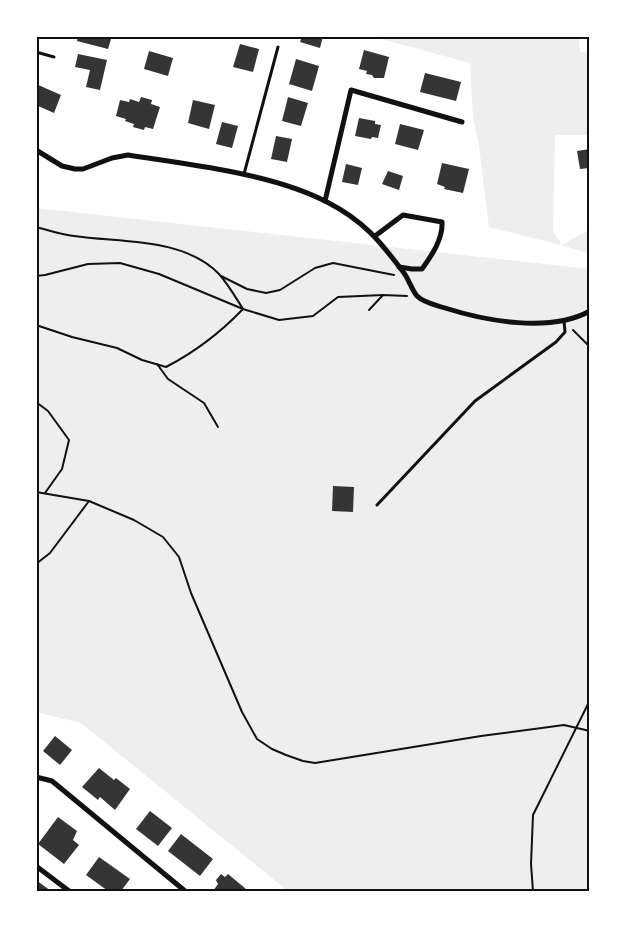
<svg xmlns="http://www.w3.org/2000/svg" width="626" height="927" font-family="'DM Sans',sans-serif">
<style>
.green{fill:#eee}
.building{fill:#353535}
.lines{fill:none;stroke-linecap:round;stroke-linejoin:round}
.path{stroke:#111;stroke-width:2}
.service{stroke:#111;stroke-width:3}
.minor{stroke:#111;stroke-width:5}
.neatline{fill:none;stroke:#111;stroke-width:2}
</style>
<rect width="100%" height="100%" fill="#fff"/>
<g class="green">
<polygon points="370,36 578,36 580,52 590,53 590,135 555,135 553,231 562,245 590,229 590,254 561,245 489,227 479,146 473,117 470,63"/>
<polygon points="36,208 590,269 590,891 288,891 81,723 36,712"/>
</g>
<g class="building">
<polygon points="78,36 112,36 108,49 77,41"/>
<polygon points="302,36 323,36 320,48 300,42"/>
<polygon points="240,44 259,49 253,72 233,67"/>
<polygon points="364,50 389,57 384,78 374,78 372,75 366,74 367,71 359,69"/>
<polygon points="149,51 173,58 168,76 144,69"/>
<polygon points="78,54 107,60 100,90 86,87 90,70 75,67"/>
<polygon points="296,59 319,66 312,91 289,84"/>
<polygon points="425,73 461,82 456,101 420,92"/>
<polygon points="36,84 61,95 54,113 36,105"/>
<polygon points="141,97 152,100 151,104 160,107 153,129 145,127 144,130 133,127 134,124 125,121 126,119 116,116 120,100 129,102 130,99 139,102"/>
<polygon points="288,97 308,103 301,126 282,121"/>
<polygon points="193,100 215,105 209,129 188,123"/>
<polygon points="359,118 375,121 375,124 381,125 378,138 372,137 371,139 355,136"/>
<polygon points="222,122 238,126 232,148 216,144"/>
<polygon points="400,124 424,130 418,150 395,144"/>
<polygon points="276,136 292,139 287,162 271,159"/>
<polygon points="590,149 590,168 580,169 577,151"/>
<polygon points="442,163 469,169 463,193 444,189 445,187 437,184"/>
<polygon points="346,164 362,168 358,185 342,182"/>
<polygon points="388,171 403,176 399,190 382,184"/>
<polygon points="333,486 354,487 353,512 332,511"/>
<polygon points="55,736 72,750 60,765 43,751"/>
<polygon points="99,768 114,780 116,778 130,789 115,810 100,797 98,800 82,787"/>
<polygon points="150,811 172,828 158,846 136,829"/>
<polygon points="58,817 77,831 73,840 79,845 64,864 38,844"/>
<polygon points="181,834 213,859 200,876 168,851"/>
<polygon points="99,857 130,879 121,891 108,891 86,875"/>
<polygon points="221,874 225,877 228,874 246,889 245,891 213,891 218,884 216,880"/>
<polygon points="36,880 51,891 36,891"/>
</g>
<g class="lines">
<g class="path">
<path d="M 36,227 C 48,230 61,235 74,236 C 121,243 183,237 219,274 C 228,284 236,298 243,309 C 221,332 195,352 166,367 L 142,360 L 117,348 L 72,337 L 36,325"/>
<polyline points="36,276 45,275 88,264 120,263 159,274 243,309 279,320 313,316 338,297 383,295"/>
<polyline points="221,276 247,289 266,293 280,290 315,268 333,263 394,275"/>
<polyline points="369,310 383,295 407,296"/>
<polyline points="573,330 590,347"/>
<polyline points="157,364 168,379 204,403 218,427"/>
<polyline points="36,402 48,411 69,440 62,469 45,493"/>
<polyline points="36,492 89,501 134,520 163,537 179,557 191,593 242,712 257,739 272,749 286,755 303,761 315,763 481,736 564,725 590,731"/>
<polyline points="36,564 50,553 89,501"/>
<polyline points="533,891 531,864 533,815 590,700"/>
</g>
<g class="service">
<polyline points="36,52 54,57"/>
<polyline points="244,174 278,47"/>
<polyline points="377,505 475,401 556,342 565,332 564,321"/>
</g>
<g class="minor">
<path d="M 36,150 L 62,166 L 75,169 L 83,169 L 112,158 L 128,155 C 190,165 271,173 327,202 C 364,221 380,241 404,273 C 409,280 412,290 417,296 C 424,303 436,305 445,308 C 486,321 550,333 590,311"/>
<polyline points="325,201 351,90 462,122"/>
<path d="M 375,236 L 403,215 L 442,222 C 443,239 432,255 422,269 L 412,269 L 399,267"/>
<polyline points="36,777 52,781 185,891"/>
<polyline points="36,866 69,891"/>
</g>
</g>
<rect width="626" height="927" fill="none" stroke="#ffffff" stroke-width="75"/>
<rect x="38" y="38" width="550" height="852" class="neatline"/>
</svg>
